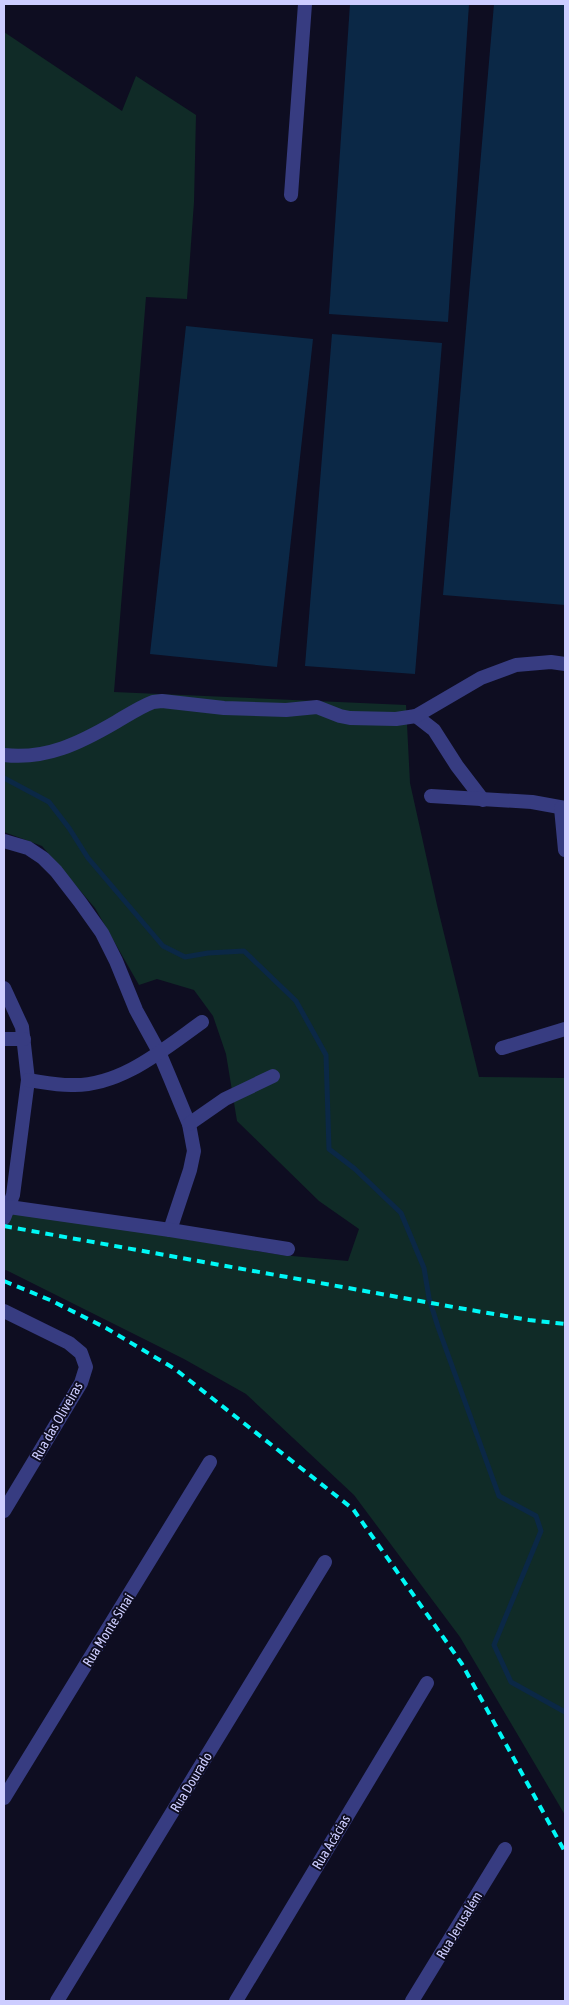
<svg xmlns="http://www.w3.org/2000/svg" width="569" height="2005" font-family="'Asap Condensed',sans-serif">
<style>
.green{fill:#102b27}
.water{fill:#0b2846}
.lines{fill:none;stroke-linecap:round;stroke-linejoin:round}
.stream{stroke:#0b2846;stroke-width:5}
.minor{stroke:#373c81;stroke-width:14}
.rail{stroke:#00f8f6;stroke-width:4;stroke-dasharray:8 6;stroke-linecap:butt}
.labels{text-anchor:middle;stroke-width:4;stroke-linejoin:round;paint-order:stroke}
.street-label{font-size:14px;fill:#cdcdff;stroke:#0e0d21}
</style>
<rect width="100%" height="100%" fill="#0e0d21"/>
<polygon class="green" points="4,32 122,111 136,76 196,115 194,202 187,299 146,297 114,692 406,705 410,783 437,905 479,1077 565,1078 565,1815 460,1637 354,1495 246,1394 184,1359 6,1270 4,1271 4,1209 281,1255 348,1261 359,1229 319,1201 237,1121 226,1054 213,1016 194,990 157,979 139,985 95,908 42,846 4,832"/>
<g class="water">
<polygon points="350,4 469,4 448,322 329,314"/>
<polygon points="494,4 565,4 565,605 443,595"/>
<polygon points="186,326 313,339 277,667 150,654"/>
<polygon points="332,334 442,343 415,674 305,666"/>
</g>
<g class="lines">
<polyline class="stream" points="4,778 49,802 69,828 88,858 163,946 185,957 208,953 244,951 296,1001 326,1055 329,1149 355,1169 401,1213 424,1268 429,1298 438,1327 499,1496 536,1516 541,1531 494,1645 511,1682 565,1712"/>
<g class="minor">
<polyline points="291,195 305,4"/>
<polyline points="416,716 434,730 457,766 483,800"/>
<path d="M 4,755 C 46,760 80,743 116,722 C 128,715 140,707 153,702 L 162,701 L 224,708 L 286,710 L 317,707 L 340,716 L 350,718 L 396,719 L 416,716 L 481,678 L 516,665 L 551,662 L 565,664"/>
<polyline points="431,796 532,802 565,808"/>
<polyline points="561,808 565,850"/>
<polyline points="4,841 28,848 43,858 56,871 80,902 102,933 116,961 136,1010 159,1052 170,1078 189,1124 194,1151 190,1170 170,1230"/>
<polyline points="4,988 22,1027 28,1080 13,1195 4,1218"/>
<polyline points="4,1039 24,1039"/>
<polyline points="502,1048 565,1029"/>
<path d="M 28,1080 C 42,1082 56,1085 71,1085 C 120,1087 164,1049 202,1022"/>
<polyline points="189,1124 225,1099 273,1076"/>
<polyline points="9,1207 170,1230 288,1249"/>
<polyline points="4,1311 69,1343 81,1353 86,1367 81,1383 4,1511"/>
<polyline points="4,1798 210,1462"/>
<polyline points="57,2001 325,1562"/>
<polyline points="236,2001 427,1683"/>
<polyline points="412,2001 505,1849"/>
</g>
<g class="rail">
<polyline points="4,1226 459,1308 529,1320 565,1324"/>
<polyline points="4,1281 50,1300 106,1328 175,1369 353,1509 462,1664 565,1852"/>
</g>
</g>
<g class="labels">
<g class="street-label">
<text transform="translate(57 1421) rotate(-60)" y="5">Rua das Oliveiras</text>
<text transform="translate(108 1630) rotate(-58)" y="5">Rua Monte Sinai</text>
<text transform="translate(191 1782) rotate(-59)" y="5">Rua Dourado</text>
<text transform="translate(331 1842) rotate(-59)" y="5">Rua Acácias</text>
<text transform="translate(459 1925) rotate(-59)" y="5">Rua Jerusalém</text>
</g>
</g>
<rect width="569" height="2005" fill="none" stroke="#cdcdff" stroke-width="10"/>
</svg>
